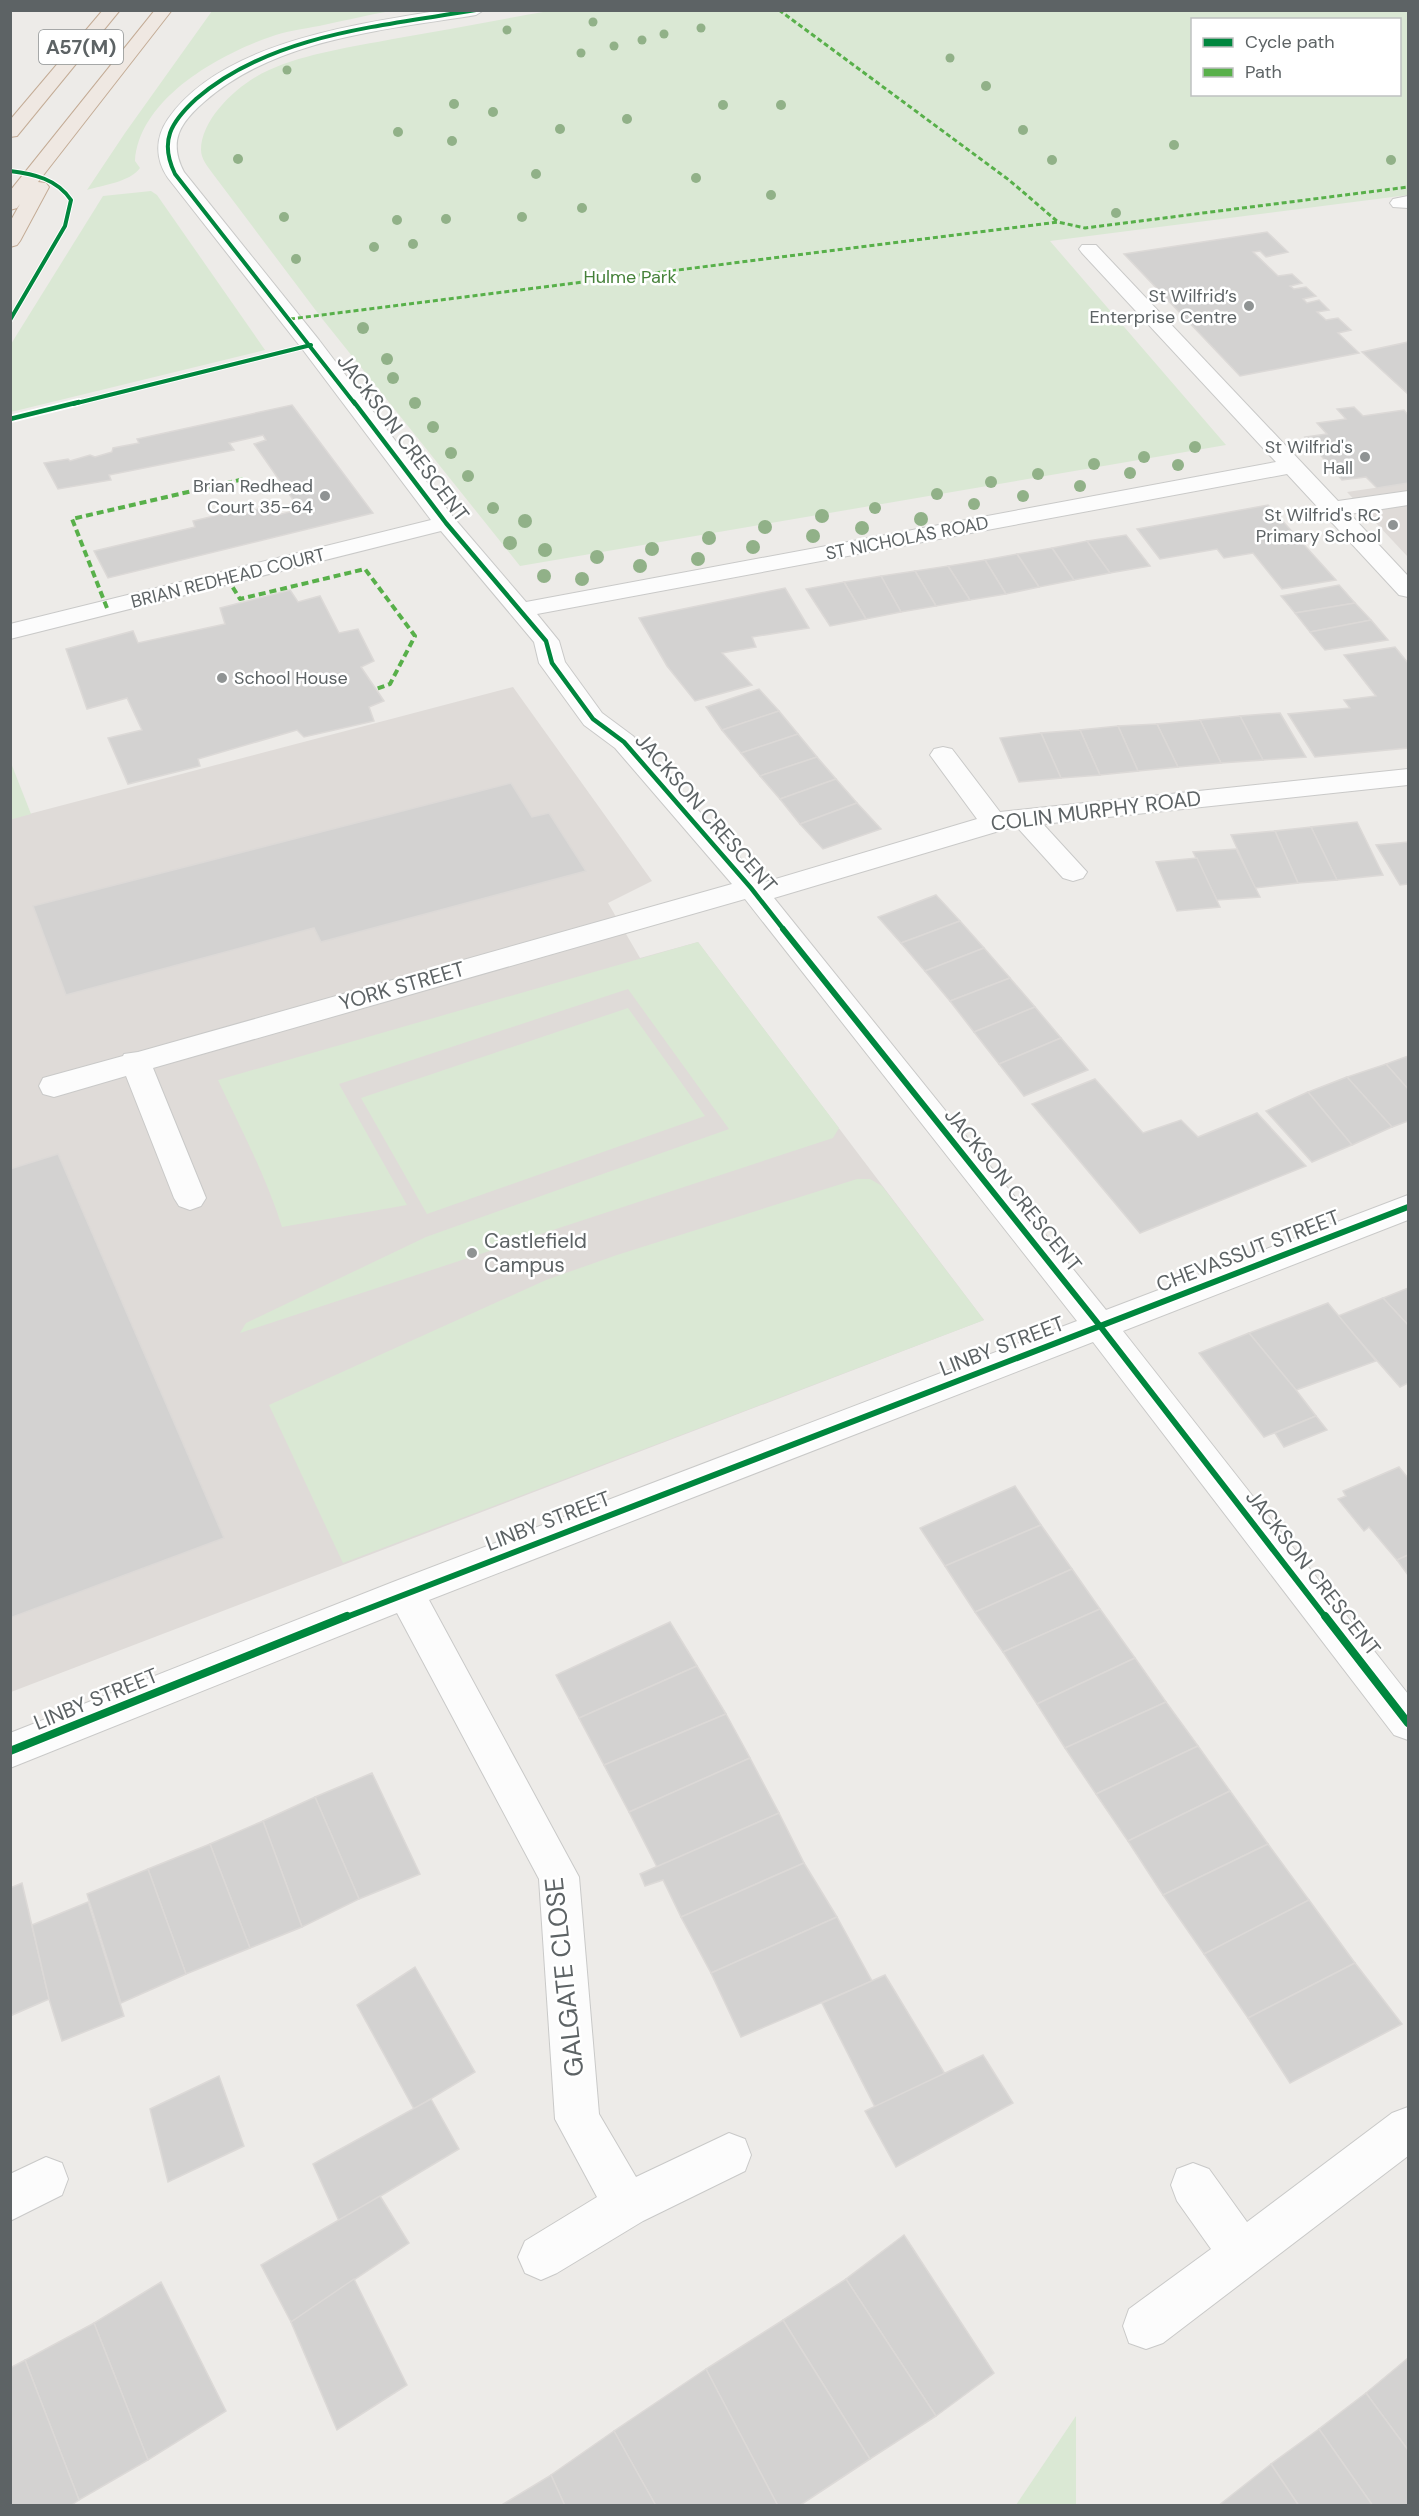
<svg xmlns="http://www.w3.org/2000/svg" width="1419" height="2516" font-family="'DM Sans',sans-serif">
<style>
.education{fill:#dfdbd8}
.green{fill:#dae8d4;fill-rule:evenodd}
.building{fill:#d3d2d1;stroke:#dcd9d7;stroke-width:1.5}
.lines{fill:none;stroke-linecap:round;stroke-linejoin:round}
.minor-casing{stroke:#c9c9c8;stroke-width:2}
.highway-casing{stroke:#c4ac96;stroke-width:2}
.minor{fill:#fcfcfc;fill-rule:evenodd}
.highway{fill:#efe8e2;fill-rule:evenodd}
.quiet-far1{stroke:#58b04a;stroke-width:3;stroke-dasharray:5 3;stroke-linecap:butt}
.quiet{stroke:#58b04a;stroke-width:4;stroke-dasharray:7 4;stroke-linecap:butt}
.cycleway-far3-casing{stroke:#fff;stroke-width:6}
.cycleway-far2-casing{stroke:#fff;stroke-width:8}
.cycleway-far1-casing{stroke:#fff;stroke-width:10}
.cycleway-casing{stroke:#fff;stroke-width:11}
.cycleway-far3{stroke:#00873e;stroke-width:4}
.cycleway-far2{stroke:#00873e;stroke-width:4.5}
.cycleway-far1{stroke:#00873e;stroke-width:6}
.cycleway{stroke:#00873e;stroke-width:8}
.tree{fill:#91b188}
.poi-dot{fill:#8f9393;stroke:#fff;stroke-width:2}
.labels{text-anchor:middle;stroke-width:5;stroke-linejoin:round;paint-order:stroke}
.far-park-label{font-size:18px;fill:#458139;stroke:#fff}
.far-poi-label{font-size:18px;fill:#5d6365;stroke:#fff;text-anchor:end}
.far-street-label{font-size:18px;fill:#5d6365;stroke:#fff}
.shield{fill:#fff;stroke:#8e9293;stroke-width:1.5}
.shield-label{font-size:20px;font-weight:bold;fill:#5d6365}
.street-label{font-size:21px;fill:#5d6365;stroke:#fff}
.poi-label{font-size:21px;fill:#5d6365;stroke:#fff;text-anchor:start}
.near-street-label{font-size:26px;fill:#5d6365;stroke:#fff}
</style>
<rect width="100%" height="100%" fill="#edebe8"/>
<g class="education">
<polygon points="1408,483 1408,557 1347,492"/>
<polygon points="513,687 652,881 608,903 640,958 698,942 984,1320 11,1692 10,819"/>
</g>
<g class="green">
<path d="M 212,11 L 391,11 C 367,15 343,21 319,26 C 303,29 285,31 270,37 C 218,55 139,99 135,161 L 140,168 C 130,182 103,185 87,190 L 125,133 Z"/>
<path d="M 549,11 L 1408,11 L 1408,195 L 1050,241 L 1226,445 L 520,566 L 320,316 L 213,174 C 208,167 201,159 201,150 C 201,117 241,82 269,70 C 307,53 352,47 393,39 C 445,30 497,20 549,11 ZM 1192,20 L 1400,20 L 1400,94 L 1192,94 Z"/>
<polygon points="151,191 157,195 265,350 11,412 11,344 103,196"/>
<polygon points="11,763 31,814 13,819 11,819"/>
<path d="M 698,942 L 839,1128 L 833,1138 L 240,1333 L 246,1323 L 426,1237 L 729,1129 L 628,989 L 339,1084 L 407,1205 L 282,1227 C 266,1176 241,1129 218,1080 Z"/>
<polygon points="628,1008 705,1116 427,1214 361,1098"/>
<polygon points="857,1179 870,1179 882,1186 984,1320 343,1563 269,1405 546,1280 617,1255"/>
<polygon points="1076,2416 1076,2505 1016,2505"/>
</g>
<g class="building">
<polygon points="1267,232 1288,252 1266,257 1260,251 1253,252 1278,276 1292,274 1302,283 1290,286 1294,289 1306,287 1316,296 1303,299 1307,303 1319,300 1329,310 1317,312 1326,320 1338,318 1351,330 1338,333 1359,353 1240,376 1124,254"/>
<polygon points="1408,342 1408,394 1362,352"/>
<polygon points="292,405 373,513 108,578 94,551 195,527 193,521 239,510 242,515 269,505 278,515 309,507 306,502 296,504 254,444 266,440 263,435 229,443 234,450 109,475 111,480 58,489 44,463 68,459 70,461 90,455 95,457 112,452 113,448 139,443 137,439"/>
<polygon points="1354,407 1363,416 1404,410 1408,415 1408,483 1377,488 1366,477 1342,480 1305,437 1327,434 1317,423 1346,419 1337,409"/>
<polygon points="1268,505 1336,580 1282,589 1253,553 1224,558 1217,549 1160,559 1137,529"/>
<polygon points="1126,535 1150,566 1110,573 1087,541"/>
<polygon points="1087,541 1110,573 1074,580 1052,548"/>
<polygon points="1052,548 1074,580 1039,587 1017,554"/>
<polygon points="1017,554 1039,587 1006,594 985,560"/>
<polygon points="985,560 1006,594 970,600 948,566"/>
<polygon points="948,566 970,600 936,606 915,571"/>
<polygon points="915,571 936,606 901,612 881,576"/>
<polygon points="881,576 901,612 866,619 844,582"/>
<polygon points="844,582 866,619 830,626 806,589"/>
<polygon points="1339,585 1355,603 1295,613 1281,596"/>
<polygon points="785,588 809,628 752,637 756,647 722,653 752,685 695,701 667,666 639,618"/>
<polygon points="290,590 298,602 320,596 339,633 358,629 374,661 361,667 384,701 369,707 374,721 304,737 297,730 198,759 200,766 128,784 108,738 142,730 127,698 87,709 66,649 133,631 138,643 225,624 220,608"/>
<polygon points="1355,603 1371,620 1310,632 1295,613"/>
<polygon points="1371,620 1388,640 1325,650 1310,632"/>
<polygon points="1395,647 1408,663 1408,748 1315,757 1288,714 1350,708 1344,700 1376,696 1344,655"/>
<polygon points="759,689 779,711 722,730 706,707"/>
<polygon points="779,711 798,734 741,753 722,730"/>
<polygon points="1280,713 1306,757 1263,760 1240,716"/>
<polygon points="1240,716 1263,760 1221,763 1200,720"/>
<polygon points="1200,720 1221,763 1178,767 1157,724"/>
<polygon points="1157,724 1178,767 1138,771 1118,726"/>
<polygon points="1118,726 1138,771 1100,775 1080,730"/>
<polygon points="1080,730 1100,775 1061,778 1041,733"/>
<polygon points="1041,733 1061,778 1019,782 1000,738"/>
<polygon points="798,734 817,757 760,776 741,753"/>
<polygon points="817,757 836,779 780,799 760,776"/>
<polygon points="836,779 857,803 800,824 780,799"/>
<polygon points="511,783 532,817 549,813 586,871 321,942 314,928 66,995 33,906"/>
<polygon points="857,803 881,829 823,849 800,824"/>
<polygon points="1357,822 1383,875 1337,880 1311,827"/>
<polygon points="1311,827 1337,880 1298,883 1275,831"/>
<polygon points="1275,831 1298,883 1255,888 1231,835"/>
<polygon points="1408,842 1408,884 1400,885 1376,845"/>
<polygon points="1236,849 1260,897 1217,900 1193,852"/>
<polygon points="1197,858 1220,907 1177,911 1156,862"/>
<polygon points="936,895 960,921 901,943 878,917"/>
<polygon points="960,921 984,948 925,971 901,943"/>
<polygon points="984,948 1010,978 950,1001 925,971"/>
<polygon points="1010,978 1035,1007 974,1032 950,1001"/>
<polygon points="1035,1007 1061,1038 999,1064 974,1032"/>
<polygon points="1061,1038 1088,1070 1024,1096 999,1064"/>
<polygon points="1408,1056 1408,1089 1386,1064"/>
<polygon points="1386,1064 1408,1089 1408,1121 1392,1127 1347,1077"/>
<polygon points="1347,1077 1392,1127 1352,1145 1308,1092"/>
<polygon points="1095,1079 1143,1133 1181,1120 1198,1137 1257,1113 1306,1166 1140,1233 1032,1104"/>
<polygon points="1308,1092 1352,1145 1312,1162 1266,1111"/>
<polygon points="58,1154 224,1538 10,1618 10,1169"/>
<polygon points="1408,1288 1408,1325 1383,1298"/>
<polygon points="1383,1298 1408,1325 1408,1383 1400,1387 1338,1316"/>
<polygon points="1328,1303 1376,1361 1296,1390 1249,1333"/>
<polygon points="1249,1333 1296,1390 1316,1416 1264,1437 1199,1353"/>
<polygon points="1316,1416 1327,1430 1284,1447 1275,1433"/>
<polygon points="1399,1467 1408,1478 1408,1555 1397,1560 1369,1527 1364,1531 1338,1499 1346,1496 1343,1491"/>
<polygon points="1015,1486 1041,1525 945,1566 920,1528"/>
<polygon points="1041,1525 1072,1569 975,1612 945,1566"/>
<polygon points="1408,1555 1408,1575 1397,1560"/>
<polygon points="1072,1569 1100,1609 1003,1652 975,1612"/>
<polygon points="1100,1609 1135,1658 1037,1704 1003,1652"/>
<polygon points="670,1622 697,1666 579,1718 556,1675"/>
<polygon points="1135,1658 1166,1702 1065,1748 1037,1704"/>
<polygon points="697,1666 726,1714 604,1765 579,1718"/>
<polygon points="1166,1702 1198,1746 1096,1794 1065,1748"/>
<polygon points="726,1714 750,1758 629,1812 604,1765"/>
<polygon points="1198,1746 1230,1791 1128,1841 1096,1794"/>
<polygon points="750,1758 779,1813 657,1867 629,1812"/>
<polygon points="372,1773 420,1874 359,1899 315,1797"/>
<polygon points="1230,1791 1268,1844 1163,1895 1128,1841"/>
<polygon points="315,1797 359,1899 302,1927 263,1821"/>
<polygon points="779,1813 804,1863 681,1917 663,1880 645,1886 640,1874"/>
<polygon points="263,1821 302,1927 250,1948 210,1844"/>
<polygon points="210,1844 250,1948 186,1974 148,1869"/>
<polygon points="1268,1844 1309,1900 1204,1954 1163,1895"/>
<polygon points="804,1863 837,1917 711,1973 681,1917"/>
<polygon points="148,1869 186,1974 121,2003 87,1894"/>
<polygon points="22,1883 49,1999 10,2016 10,1888"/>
<polygon points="1309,1900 1355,1963 1248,2018 1204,1954"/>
<polygon points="88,1902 124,2016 62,2041 49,1999 32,1925"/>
<polygon points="837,1917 872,1981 741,2037 711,1973"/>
<polygon points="1355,1963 1402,2024 1290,2083 1248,2018"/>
<polygon points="415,1967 475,2072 414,2109 357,2005"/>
<polygon points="885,1975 945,2074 875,2107 822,2003"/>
<polygon points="983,2055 1013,2103 896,2167 865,2111"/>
<polygon points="219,2076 244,2146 168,2182 150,2109"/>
<polygon points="431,2099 459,2149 339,2221 313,2164"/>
<polygon points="380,2196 409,2243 291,2322 261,2265"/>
<polygon points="904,2235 994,2373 936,2416 846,2279"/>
<polygon points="354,2279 407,2385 337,2430 291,2322"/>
<polygon points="846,2279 936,2416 870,2459 783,2320"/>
<polygon points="161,2282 226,2411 148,2460 94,2323"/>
<polygon points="783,2320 870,2459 799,2506 778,2506 706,2369"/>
<polygon points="94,2323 148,2460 79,2500 25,2360"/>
<polygon points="1408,2358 1408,2450 1366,2393"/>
<polygon points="25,2360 79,2500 70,2506 10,2506 10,2368"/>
<polygon points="706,2369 778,2506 656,2506 614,2431"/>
<polygon points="1366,2393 1408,2450 1408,2506 1373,2506 1319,2429"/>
<polygon points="1319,2429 1373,2506 1299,2506 1271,2464"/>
<polygon points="614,2431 656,2506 565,2506 551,2475"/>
<polygon points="1271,2464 1299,2506 1218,2506"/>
<polygon points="551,2475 565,2506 500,2506"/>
</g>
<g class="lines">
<g class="minor-casing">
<g id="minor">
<path d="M 442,10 L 484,10 L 476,15 C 385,30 277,38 204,102 C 180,123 168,141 184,172 L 319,340 L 454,518 L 526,602 L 1276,462 L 1082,253 L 1079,249 L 1082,245 L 1096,245 L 1338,501 L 1408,491 L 1408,505 L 1350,514 L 1408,576 L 1408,597 L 1399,595 L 1287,474 L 537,614 L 559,641 L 565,662 L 602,713 L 633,736 L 762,883 L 977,819 L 930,755 L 934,749 L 943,747 L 952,749 L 1000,812 L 1408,769 L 1408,785 L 1043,824 L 1087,872 L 1083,878 L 1073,881 L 1063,878 L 1016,826 L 774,898 L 1106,1310 L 1408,1195 L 1408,1220 L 1123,1331 L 1408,1694 L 1408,1740 L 1394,1735 L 1093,1342 L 429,1600 L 579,1877 L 599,2114 L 636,2177 L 729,2133 L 745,2139 L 751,2155 L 745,2171 L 643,2221 L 557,2273 L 541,2280 L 525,2273 L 518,2257 L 525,2241 L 597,2197 L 555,2119 L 539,1879 L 397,1613 L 10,1768 L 10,1733 L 393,1582 L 1077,1321 L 745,899 L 153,1068 L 206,1198 L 201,1206 L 190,1210 L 179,1206 L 174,1198 L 126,1076 L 54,1097 L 43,1094 L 39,1086 L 43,1078 L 123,1056 L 124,1054 L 138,1052 L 732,884 L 615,748 L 584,725 L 539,663 L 534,642 L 441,531 L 10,639 L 10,624 L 431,520 L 303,350 L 168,178 C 155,159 155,138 168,119 C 221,42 357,24 442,10 Z"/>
<polygon points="1408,196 1408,208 1393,207 1390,203 1393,199"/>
<polygon points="1408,2107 1408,2156 1163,2343 1146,2349 1129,2343 1123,2326 1129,2309 1211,2249 1177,2201 1171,2185 1177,2169 1193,2163 1209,2169 1247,2222 1392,2113"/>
<polygon points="46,2157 62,2163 68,2179 62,2195 10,2221 10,2174"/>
</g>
</g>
<g class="highway-casing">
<g id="highway">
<polygon points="103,10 120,10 17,136 10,137 10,120"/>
<polygon points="155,10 172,10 38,182 46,183 49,187 20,241 17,245 10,247 10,222 20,204 17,208 10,210 10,191"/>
</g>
</g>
<use href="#minor" class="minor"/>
<use href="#highway" class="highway"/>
<g class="quiet-far1">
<polyline points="779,10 1009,180 1058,222"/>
<polyline points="290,319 1058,222 1085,228 1408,187"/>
</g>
<g class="quiet">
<polyline points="227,578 240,599 365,569 415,636 390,684 376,689"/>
<polyline points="107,608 72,519 244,479"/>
</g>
<g class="cycleway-far3-casing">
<g id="cycleway-far3">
<path d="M 10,171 C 34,174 57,179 71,200 L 65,226 L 10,320"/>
<polyline points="73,404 311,345"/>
<path d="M 355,404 L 175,174 C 159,141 171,122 196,99 C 271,34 382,26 476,10"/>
</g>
</g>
<g class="cycleway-far2-casing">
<g id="cycleway-far2">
<polyline points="354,402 446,523 546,641 552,663 593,719 624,742 751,888 784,930"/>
<polyline points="10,419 79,402"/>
</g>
</g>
<g class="cycleway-far1-casing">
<g id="cycleway-far1">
<polyline points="783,929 1100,1326 1326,1618"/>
<polyline points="344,1618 1408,1207"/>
</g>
</g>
<g class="cycleway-casing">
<g id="cycleway">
<polyline points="1325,1616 1408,1723"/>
<polyline points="10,1751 347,1616"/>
</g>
</g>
<use href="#cycleway-far3" class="cycleway-far3"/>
<use href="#cycleway-far2" class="cycleway-far2"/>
<use href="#cycleway-far1" class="cycleway-far1"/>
<use href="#cycleway" class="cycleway"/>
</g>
<g class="tree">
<circle cx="593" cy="22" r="4.5"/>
<circle cx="701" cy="28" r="4.5"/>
<circle cx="507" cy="30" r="4.5"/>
<circle cx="664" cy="34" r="4.5"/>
<circle cx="642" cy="40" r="4.5"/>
<circle cx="614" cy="46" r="4.5"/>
<circle cx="581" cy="53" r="4.5"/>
<circle cx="950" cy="58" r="4.5"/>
<circle cx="287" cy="70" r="4.5"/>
<circle cx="986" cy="86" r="5"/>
<circle cx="454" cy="104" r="5"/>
<circle cx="723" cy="105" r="5"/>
<circle cx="781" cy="105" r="5"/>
<circle cx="493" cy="112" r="5"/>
<circle cx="627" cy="119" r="5"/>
<circle cx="560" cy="129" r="5"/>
<circle cx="1023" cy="130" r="5"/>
<circle cx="398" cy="132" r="5"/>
<circle cx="452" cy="141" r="5"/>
<circle cx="1174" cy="145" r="5"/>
<circle cx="238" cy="159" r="5"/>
<circle cx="1052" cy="160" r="5"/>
<circle cx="1391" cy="160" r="5"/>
<circle cx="536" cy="174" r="5"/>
<circle cx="696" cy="178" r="5"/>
<circle cx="771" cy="195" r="5"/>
<circle cx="582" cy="208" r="5"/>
<circle cx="1116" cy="213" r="5"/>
<circle cx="284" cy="217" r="5"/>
<circle cx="522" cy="217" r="5"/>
<circle cx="446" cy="219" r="5"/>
<circle cx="397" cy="220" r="5"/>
<circle cx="413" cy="244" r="5"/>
<circle cx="374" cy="247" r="5"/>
<circle cx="296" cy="259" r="5"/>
<circle cx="363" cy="328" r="6"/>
<circle cx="387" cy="359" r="6"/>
<circle cx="393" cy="378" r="6"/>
<circle cx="415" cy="403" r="6"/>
<circle cx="433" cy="427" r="6"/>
<circle cx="1195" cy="447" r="6"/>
<circle cx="451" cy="453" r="6"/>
<circle cx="1144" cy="457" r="6"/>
<circle cx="1094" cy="464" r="6"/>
<circle cx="1178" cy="465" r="6"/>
<circle cx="1130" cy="473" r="6"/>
<circle cx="1038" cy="474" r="6"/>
<circle cx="468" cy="476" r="6"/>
<circle cx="991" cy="482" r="6"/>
<circle cx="1080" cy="486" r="6"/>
<circle cx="937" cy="494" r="6"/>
<circle cx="1023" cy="496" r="6"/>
<circle cx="974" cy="504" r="6"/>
<circle cx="493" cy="508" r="6"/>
<circle cx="875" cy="508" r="6"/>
<circle cx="822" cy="516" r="7"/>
<circle cx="921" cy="519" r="7"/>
<circle cx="525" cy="521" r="7"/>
<circle cx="765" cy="527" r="7"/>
<circle cx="862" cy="528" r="7"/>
<circle cx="813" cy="536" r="7"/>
<circle cx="709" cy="538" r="7"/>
<circle cx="510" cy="543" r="7"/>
<circle cx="753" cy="547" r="7"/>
<circle cx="652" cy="549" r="7"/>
<circle cx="545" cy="550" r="7"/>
<circle cx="597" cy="557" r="7"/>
<circle cx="698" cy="559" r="7"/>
<circle cx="640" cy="566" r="7"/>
<circle cx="544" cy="576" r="7"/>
<circle cx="582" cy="579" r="7"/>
</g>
<g class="poi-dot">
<circle cx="1249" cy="306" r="6"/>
<circle cx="1365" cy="457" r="6"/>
<circle cx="325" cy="496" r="6"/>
<circle cx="1393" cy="525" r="6"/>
<circle cx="222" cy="678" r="6"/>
<circle cx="472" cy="1253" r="6"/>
</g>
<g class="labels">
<g class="far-park-label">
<text x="630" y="283">Hulme Park</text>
</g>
<g class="far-poi-label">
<text x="1237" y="302">St Wilfrid’s<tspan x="1237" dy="21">Enterprise Centre</tspan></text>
<text x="1353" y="453">St Wilfrid's<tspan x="1353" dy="21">Hall</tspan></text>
<text x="313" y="492">Brian Redhead<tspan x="313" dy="21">Court 35-64</tspan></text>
<text x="1381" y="521">St Wilfrid's RC<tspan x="1381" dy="21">Primary School</tspan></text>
<text x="234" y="684" text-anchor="start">School House</text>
</g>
<g class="far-street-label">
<text transform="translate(907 538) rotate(-11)" y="6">ST NICHOLAS ROAD</text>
<text transform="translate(228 578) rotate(-14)" y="6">BRIAN REDHEAD COURT</text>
</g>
<rect class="shield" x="39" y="30" width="84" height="34" rx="4.5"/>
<g class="shield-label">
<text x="81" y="54">A57(M)</text>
</g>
<g class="street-label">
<text transform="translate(403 438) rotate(53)" y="7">JACKSON CRESCENT</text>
<text transform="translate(1096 811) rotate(-7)" y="7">COLIN MURPHY ROAD</text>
<text transform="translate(706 813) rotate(49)" y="7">JACKSON CRESCENT</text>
<text transform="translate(402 986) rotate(-16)" y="7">YORK STREET</text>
<text transform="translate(1013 1190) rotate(51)" y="7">JACKSON CRESCENT</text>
<text transform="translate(1248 1251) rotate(-21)" y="7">CHEVASSUT STREET</text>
<text transform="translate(1002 1346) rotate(-21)" y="7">LINBY STREET</text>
<text transform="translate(548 1521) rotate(-21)" y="7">LINBY STREET</text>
<text transform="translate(1313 1573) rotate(52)" y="7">JACKSON CRESCENT</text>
<text transform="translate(96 1699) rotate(-22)" y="7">LINBY STREET</text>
</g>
<g class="poi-label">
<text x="484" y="1248">Castlefield<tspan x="484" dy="24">Campus</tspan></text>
</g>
<g class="near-street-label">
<text transform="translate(564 1977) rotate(-96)" y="9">GALGATE CLOSE</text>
</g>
</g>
<rect width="1419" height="2516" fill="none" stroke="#5d6365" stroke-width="24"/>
<rect x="1191" y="18" width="210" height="78" fill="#ffffff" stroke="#bec1c1" stroke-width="1.5"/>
<rect x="1203" y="38" width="30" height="9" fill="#00873e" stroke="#bec1c1" stroke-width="1.5"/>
<text x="1245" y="48" font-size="18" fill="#5d6365">Cycle path</text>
<rect x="1203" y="68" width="30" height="9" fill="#58b04a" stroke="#bec1c1" stroke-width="1.5"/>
<text x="1245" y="78" font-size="18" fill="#5d6365">Path</text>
</svg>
